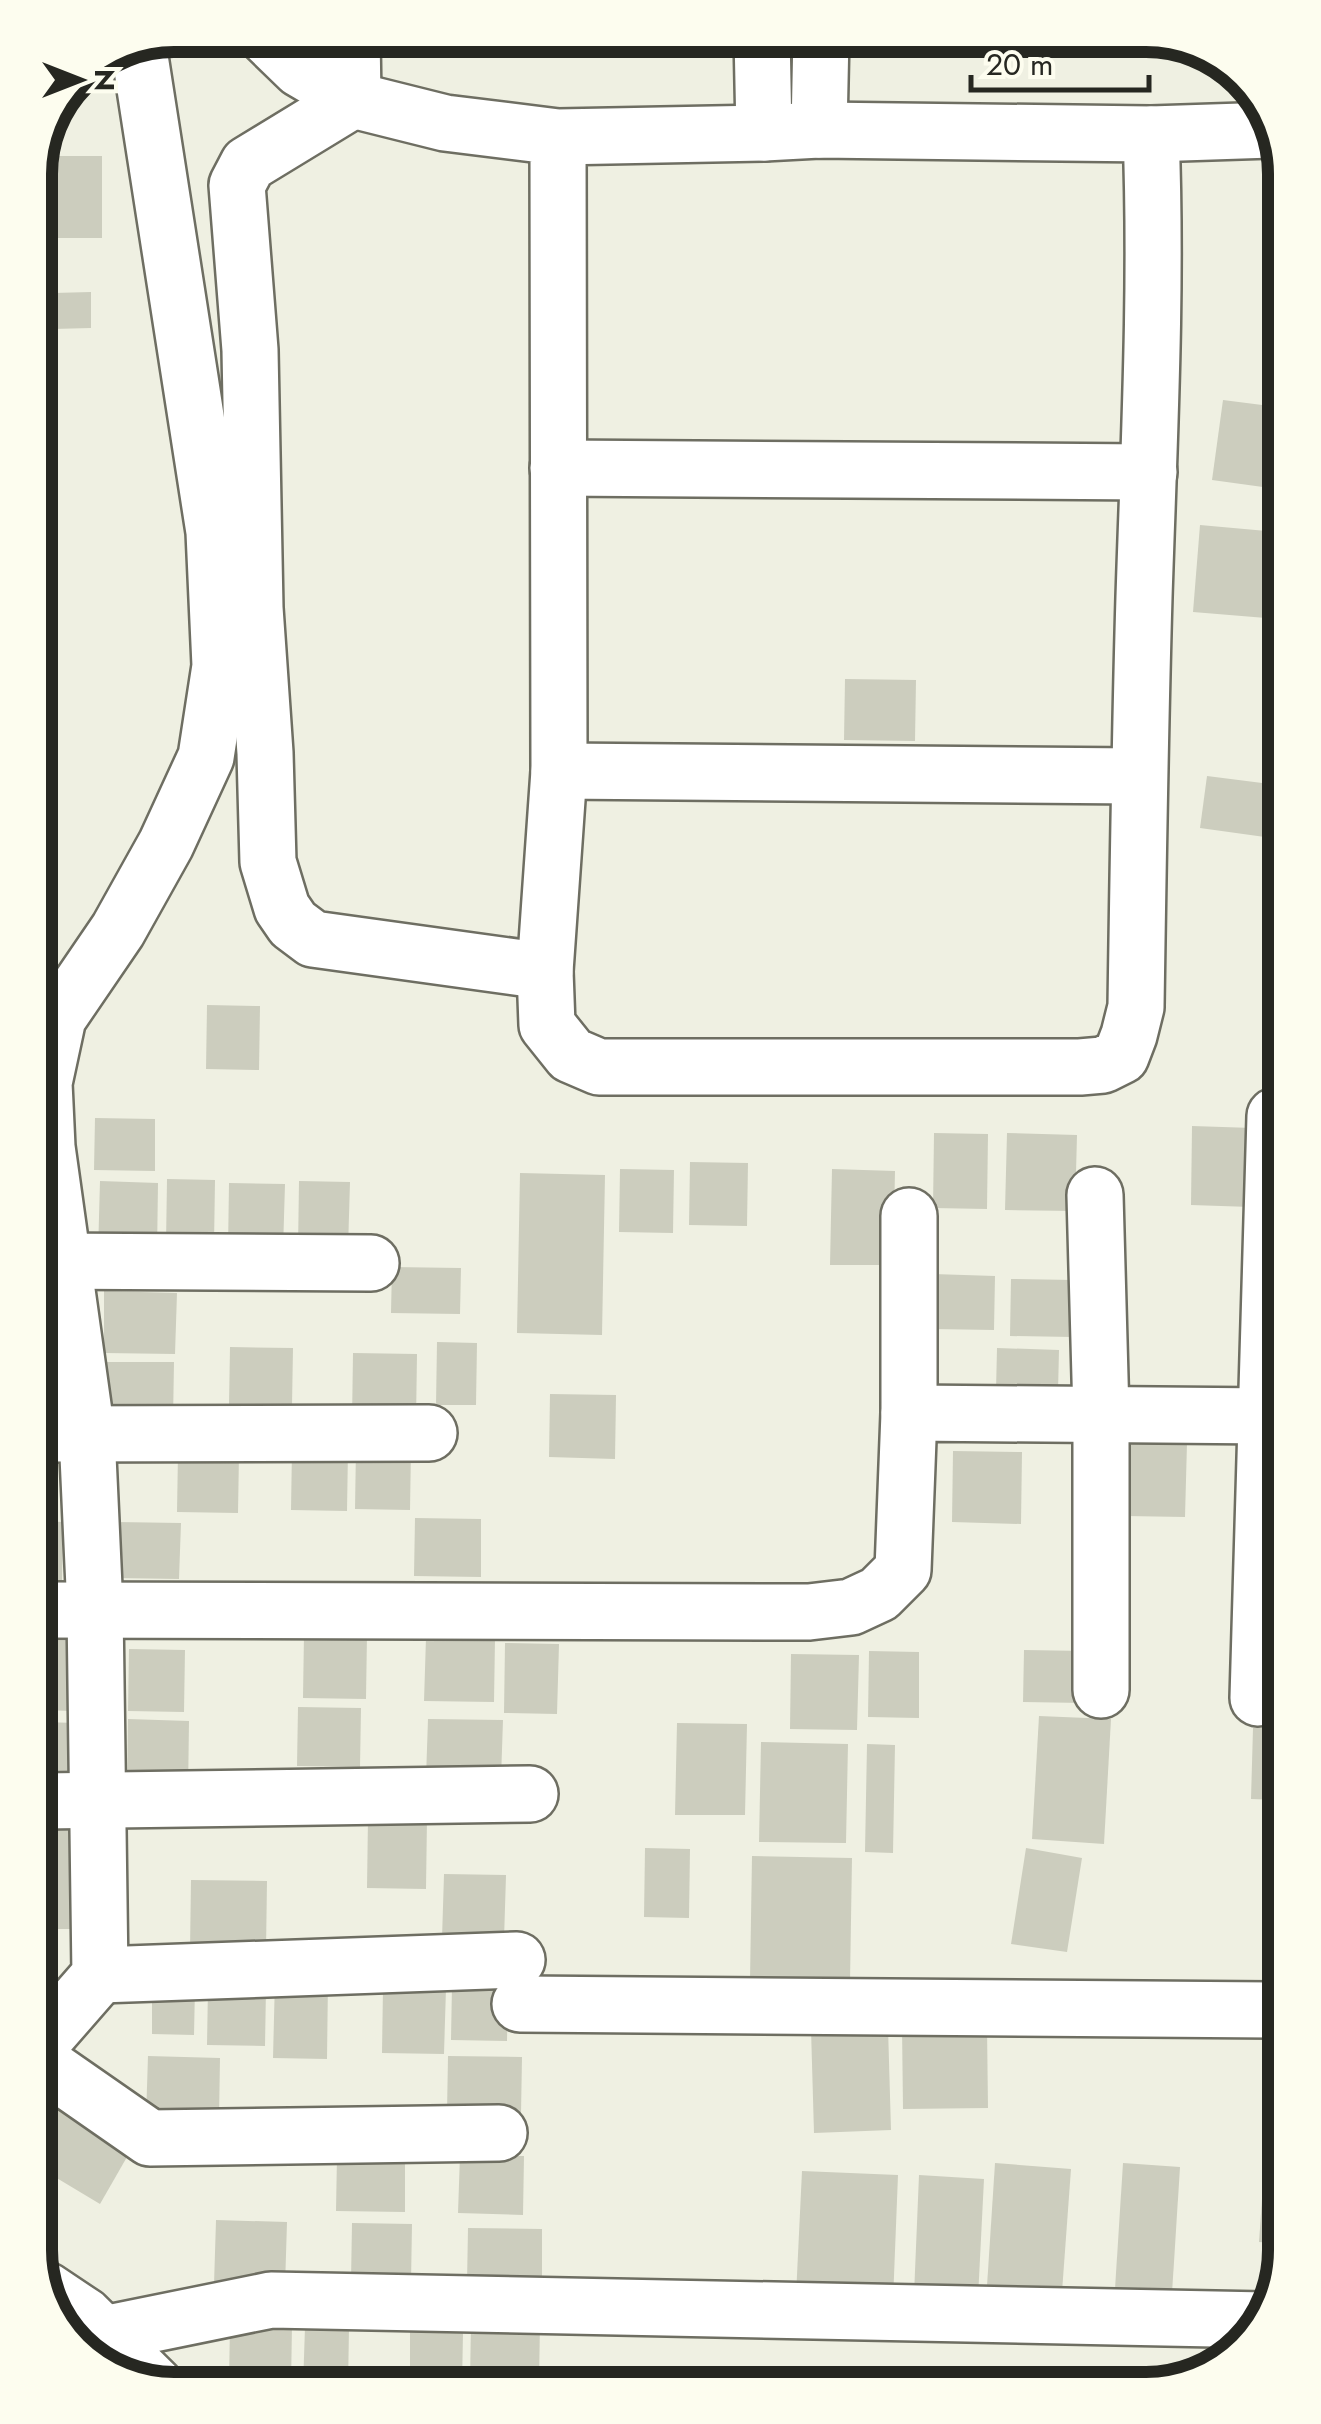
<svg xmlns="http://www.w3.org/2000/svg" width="1321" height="2424" font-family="Jost,sans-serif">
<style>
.building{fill:#cccdbe}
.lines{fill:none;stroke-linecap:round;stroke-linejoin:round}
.minor-casing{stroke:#6e6e62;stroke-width:60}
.minor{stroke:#fff;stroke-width:55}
.rim{fill:none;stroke:#262721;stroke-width:12}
</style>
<rect width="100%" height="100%" fill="#eff0e2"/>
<g class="building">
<polygon points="40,156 102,156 102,238 36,238 35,166"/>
<polygon points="1270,254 1276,254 1276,316 1269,316"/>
<polygon points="91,292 91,328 53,329 53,293"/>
<polygon points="1272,322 1276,322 1277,392 1266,391"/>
<polygon points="1223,400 1277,407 1277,489 1212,480"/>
<polygon points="1200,525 1277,532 1278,619 1193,612"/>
<polygon points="845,679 916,680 915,741 844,740"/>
<polygon points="1207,776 1278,785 1279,839 1200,828"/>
<polygon points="207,1005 260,1006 259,1070 206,1069"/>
<polygon points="95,1118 155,1119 155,1171 94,1170"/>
<polygon points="1192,1126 1253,1128 1251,1207 1191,1205"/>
<polygon points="934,1133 988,1134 987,1209 933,1208"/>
<polygon points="1007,1133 1077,1135 1075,1211 1005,1210"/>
<polygon points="690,1162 748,1163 747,1226 689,1225"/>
<polygon points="620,1169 674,1170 673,1233 619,1232"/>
<polygon points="832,1169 895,1171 893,1265 830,1265"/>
<polygon points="520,1173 605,1175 602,1335 517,1333"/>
<polygon points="167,1179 215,1180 214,1244 166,1243"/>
<polygon points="100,1181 158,1183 157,1254 98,1253"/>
<polygon points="299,1181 350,1182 348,1249 298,1249"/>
<polygon points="229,1183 285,1184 283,1250 228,1249"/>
<polygon points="392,1267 461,1268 460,1314 391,1313"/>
<polygon points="933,1274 995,1276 994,1330 932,1329"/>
<polygon points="1011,1279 1073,1280 1072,1337 1010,1336"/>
<polygon points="104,1291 177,1293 175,1354 104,1353"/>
<polygon points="437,1342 477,1343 476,1405 436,1405"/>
<polygon points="230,1347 293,1348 292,1406 229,1405"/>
<polygon points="997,1348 1059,1350 1058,1392 996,1391"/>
<polygon points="353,1353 417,1354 416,1422 352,1421"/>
<polygon points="41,1356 56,1357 55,1430 42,1430"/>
<polygon points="105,1362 174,1362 173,1421 104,1419"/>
<polygon points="550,1394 616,1395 615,1459 549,1457"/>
<polygon points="1128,1443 1187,1443 1185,1517 1126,1516"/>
<polygon points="356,1447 411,1448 410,1510 355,1509"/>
<polygon points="292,1449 348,1450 347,1511 291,1510"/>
<polygon points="953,1451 1022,1452 1021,1524 952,1522"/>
<polygon points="178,1453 239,1454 238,1513 177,1512"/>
<polygon points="415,1518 481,1519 481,1577 414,1576"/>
<polygon points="42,1521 63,1522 62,1581 42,1581"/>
<polygon points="116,1522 181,1523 179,1579 115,1578"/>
<polygon points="304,1633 367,1634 366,1699 303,1698"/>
<polygon points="426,1637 495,1638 494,1702 424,1701"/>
<polygon points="43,1640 73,1640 72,1711 43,1710"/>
<polygon points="505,1643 559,1644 557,1714 504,1713"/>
<polygon points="129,1649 185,1650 184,1712 128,1711"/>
<polygon points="1024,1650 1085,1651 1084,1703 1023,1702"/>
<polygon points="869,1651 919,1652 919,1718 868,1717"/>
<polygon points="791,1654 859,1655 857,1730 790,1729"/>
<polygon points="298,1707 361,1708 360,1767 297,1766"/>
<polygon points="1039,1716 1111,1719 1104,1844 1032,1839"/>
<polygon points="128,1719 189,1721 188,1795 127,1794"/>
<polygon points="428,1719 503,1720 501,1779 426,1778"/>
<polygon points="43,1722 76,1723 75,1779 43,1778"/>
<polygon points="677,1723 747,1724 745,1815 675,1815"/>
<polygon points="1253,1728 1283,1728 1283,1800 1251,1799"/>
<polygon points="761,1742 848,1744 846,1843 759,1842"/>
<polygon points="867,1744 895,1745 893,1853 865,1852"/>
<polygon points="43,1812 85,1813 82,1929 44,1929"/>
<polygon points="368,1817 427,1818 426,1889 367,1888"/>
<polygon points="645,1848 690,1849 689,1918 644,1917"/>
<polygon points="1026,1848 1082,1858 1067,1952 1011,1944"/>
<polygon points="752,1856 852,1858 850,1982 750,1980"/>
<polygon points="444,1874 506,1875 504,1940 442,1939"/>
<polygon points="191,1880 267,1881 266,1951 190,1950"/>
<polygon points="275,1979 328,1980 327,2059 273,2058"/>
<polygon points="452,1985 508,1986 507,2041 451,2040"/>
<polygon points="208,1987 266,1988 265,2046 207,2045"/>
<polygon points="383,1987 446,1988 444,2054 382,2053"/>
<polygon points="152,1988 195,1988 194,2035 152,2034"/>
<polygon points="902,2026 987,2026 988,2108 903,2109"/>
<polygon points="888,2027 891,2130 814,2133 811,2029"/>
<polygon points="1280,2035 1285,2035 1285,2161 1272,2160"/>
<polygon points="148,2056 220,2058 219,2119 146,2118"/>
<polygon points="448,2056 522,2057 521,2114 447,2112"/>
<polygon points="45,2090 135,2143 100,2204 45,2171"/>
<polygon points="337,2155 405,2156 405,2212 336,2211"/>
<polygon points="460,2155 524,2156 523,2215 458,2213"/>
<polygon points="995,2163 1071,2169 1062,2292 987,2286"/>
<polygon points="1123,2163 1180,2167 1171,2309 1114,2305"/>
<polygon points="802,2171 898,2175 893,2301 796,2296"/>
<polygon points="1264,2171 1285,2172 1286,2244 1259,2242"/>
<polygon points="919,2175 984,2179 978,2298 914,2295"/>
<polygon points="216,2220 287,2222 285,2286 214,2285"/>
<polygon points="352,2223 412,2224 411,2283 351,2281"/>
<polygon points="468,2228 542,2229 542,2284 467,2283"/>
<polygon points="471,2322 540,2323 539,2383 470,2382"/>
<polygon points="230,2324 292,2325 291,2385 229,2383"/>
<polygon points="305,2327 349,2328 348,2387 303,2387"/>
<polygon points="410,2330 463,2332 462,2386 410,2386"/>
</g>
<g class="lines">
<g class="minor-casing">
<g id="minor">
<path d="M 265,35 L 300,69 L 353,100 L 445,123 L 558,137 L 764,133 L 819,130 L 1151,134 C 1157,289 1149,443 1144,597 C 1140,734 1138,871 1136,1007 L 1129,1035 L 1121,1056 L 1103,1065 L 1080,1067 L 599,1067 L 571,1055 L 547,1025 L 545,971 L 559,771 L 558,137"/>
<polyline points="352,35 353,100"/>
<polyline points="762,35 764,133"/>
<polyline points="353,100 248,164 237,185 250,350 255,608 265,753 268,862 282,908 293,924 313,939 545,971"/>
<polyline points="819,130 821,35"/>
<polyline points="1151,134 1275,130"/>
<polyline points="558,468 1149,472"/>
<polyline points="559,771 1139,776"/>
<polyline points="1095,1195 1101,1414 1101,1690"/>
<polyline points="909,1216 909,1413"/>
<polyline points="41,1261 371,1263"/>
<polyline points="42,1434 429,1433"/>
<polyline points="42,1610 809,1612 851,1607 879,1594 903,1570 909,1413 1282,1416"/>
<polyline points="1258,1698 1275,1116"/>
<polyline points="43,1801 530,1794"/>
<polyline points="100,1975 517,1960"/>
<polyline points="520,2004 1285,2010"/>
<polyline points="45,2038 100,1975 95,1609 87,1434 47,1147 44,1083 58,1018 118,930 166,844 206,757 220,666 214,532 139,50"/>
<polyline points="45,2065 150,2138 499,2133"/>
<polyline points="46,2290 85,2316 156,2386"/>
<polyline points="104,2334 271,2300 1265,2320"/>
</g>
</g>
<use href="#minor" class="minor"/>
</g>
<path d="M0 0H1321V2424H0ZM174 52H1146A122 122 0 0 1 1268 174V2250A122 122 0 0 1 1146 2372H174A122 122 0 0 1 52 2250V174A122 122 0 0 1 174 52Z" fill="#fdfdef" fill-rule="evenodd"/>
<path class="rim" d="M174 52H1146A122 122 0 0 1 1268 174V2250A122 122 0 0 1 1146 2372H174A122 122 0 0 1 52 2250V174A122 122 0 0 1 174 52Z"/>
<g transform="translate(80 80) rotate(90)" stroke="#fdfdef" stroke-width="8" paint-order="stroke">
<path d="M0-8L18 38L0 25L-18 38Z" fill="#262721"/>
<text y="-15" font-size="28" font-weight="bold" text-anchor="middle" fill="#262721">N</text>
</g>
<path d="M971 75v15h178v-15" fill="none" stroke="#262721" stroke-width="5"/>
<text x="986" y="75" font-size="30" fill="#262721" stroke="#fdfdef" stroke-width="8" paint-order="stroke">20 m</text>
</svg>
